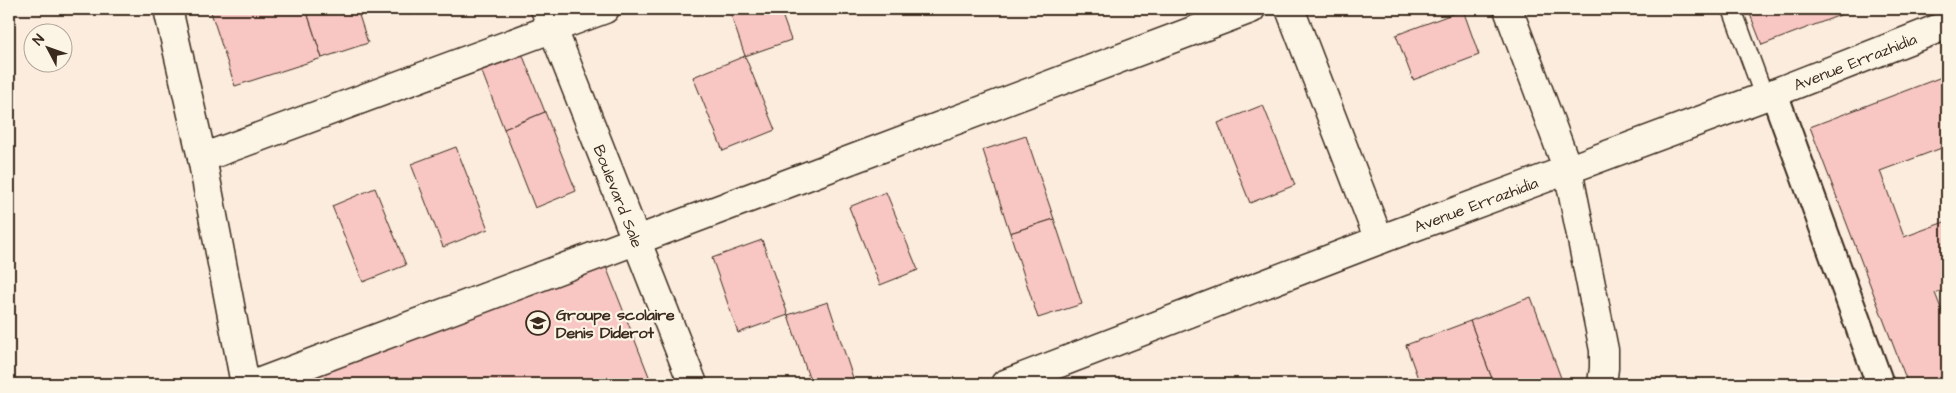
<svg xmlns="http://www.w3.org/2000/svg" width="1956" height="393" font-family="'Architects Daughter',sans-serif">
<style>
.building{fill:#f8c7c4;stroke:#3b2a1e}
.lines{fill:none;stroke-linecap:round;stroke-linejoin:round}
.service-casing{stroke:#3b2a1e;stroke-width:21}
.pedestrian-casing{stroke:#3b2a1e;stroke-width:30}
.minor-casing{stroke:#3b2a1e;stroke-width:31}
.tertiary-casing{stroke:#3b2a1e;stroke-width:31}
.service{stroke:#fcf5e5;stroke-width:18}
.pedestrian{stroke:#fcf5e5;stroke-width:26}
.minor{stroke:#fcf5e5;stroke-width:28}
.tertiary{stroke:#fcf5e5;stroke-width:28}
.labels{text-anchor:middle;stroke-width:4.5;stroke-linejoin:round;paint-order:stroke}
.street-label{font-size:16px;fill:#3b2a1e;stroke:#fcf5e5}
.poi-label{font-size:16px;font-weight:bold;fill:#3b2a1e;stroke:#fcf5e5;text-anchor:start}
</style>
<rect width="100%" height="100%" fill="#fbecde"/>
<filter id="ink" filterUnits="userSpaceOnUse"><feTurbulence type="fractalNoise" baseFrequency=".02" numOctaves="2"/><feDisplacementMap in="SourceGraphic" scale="10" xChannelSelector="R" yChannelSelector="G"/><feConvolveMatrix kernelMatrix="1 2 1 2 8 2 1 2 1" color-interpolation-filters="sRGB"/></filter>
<g filter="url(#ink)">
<g class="building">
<polygon points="210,9 306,9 322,58 235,86"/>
<polygon points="306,9 357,9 368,43 322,58"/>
<polygon points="407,9 427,9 409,15"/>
<polygon points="729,9 780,9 791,40 745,56"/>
<polygon points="1748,9 1856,9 1762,45"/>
<polygon points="1463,10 1479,55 1413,80 1396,35"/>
<polygon points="521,51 545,112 504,129 480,67"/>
<polygon points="745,56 775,130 723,151 693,77"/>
<polygon points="1947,75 1947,146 1880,171 1904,237 1947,221 1947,289 1935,293 1947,324 1947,384 1908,384 1810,127"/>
<polygon points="1263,105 1295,185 1250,203 1218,123"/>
<polygon points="545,112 576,191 535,208 504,129"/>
<polygon points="1026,136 1054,219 1010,233 983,150"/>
<polygon points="456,147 488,229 443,247 411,164"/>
<polygon points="375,188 406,265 363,282 332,206"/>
<polygon points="886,192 918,270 880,285 849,207"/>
<polygon points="1054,219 1082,304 1038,318 1010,233"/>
<polygon points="762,240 788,315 738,333 712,258"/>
<polygon points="605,264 652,384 292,384"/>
<polygon points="1531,297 1561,378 1544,384 1494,384 1470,321"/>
<polygon points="828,302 855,384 811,384 788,315"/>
<polygon points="1470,321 1494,384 1420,384 1406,345"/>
</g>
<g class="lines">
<g class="service-casing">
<polyline id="service" points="1732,9 1764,96"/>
</g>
<g class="pedestrian-casing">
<polyline id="pedestrian" points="1774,93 1880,384"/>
</g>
<g class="minor-casing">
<g id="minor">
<polyline points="168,9 202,158 245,384"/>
<polyline points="1290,9 1379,240"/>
<polyline points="1508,9 1568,170 1604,350 1604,368 1602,384"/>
<polyline points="202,158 605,9"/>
<polyline points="255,384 1251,9"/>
<path id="s1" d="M 1005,384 L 1379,240 L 1774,93 L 1947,25"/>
</g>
</g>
<g class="tertiary-casing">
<g id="tertiary">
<path id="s2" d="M 545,9 L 693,384"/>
</g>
</g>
<use href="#service" class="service"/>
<use href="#pedestrian" class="pedestrian"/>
<use href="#minor" class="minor"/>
<use href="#tertiary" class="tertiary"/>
</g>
</g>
<defs>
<g id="school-ring" transform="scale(1.25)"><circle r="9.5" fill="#fcf5e5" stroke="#3b2a1e" stroke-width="1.5"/><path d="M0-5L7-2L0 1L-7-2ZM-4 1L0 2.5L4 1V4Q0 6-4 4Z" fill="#3b2a1e"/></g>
</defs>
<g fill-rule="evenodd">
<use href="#school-ring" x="538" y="323"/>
</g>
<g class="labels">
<g class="street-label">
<text dy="6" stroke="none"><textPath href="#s1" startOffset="909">Avenue Errazhidia</textPath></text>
<text dy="6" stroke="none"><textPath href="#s2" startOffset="201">Boulevard Sale</textPath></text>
<text dy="6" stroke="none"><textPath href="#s1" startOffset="504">Avenue Errazhidia</textPath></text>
</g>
<g class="poi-label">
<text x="556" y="320">Groupe scolaire<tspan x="556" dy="18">Denis Diderot</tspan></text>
</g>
</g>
<rect width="1956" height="393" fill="none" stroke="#fcf5e5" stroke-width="30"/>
<rect x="15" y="15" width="1926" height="363" fill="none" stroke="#3b2a1e" stroke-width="2" filter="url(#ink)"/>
<g transform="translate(48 48) rotate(311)"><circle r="24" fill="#fcf5e5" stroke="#afa495"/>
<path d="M0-4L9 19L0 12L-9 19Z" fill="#3b2a1e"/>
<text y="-8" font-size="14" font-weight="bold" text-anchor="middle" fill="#3b2a1e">N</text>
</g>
</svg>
